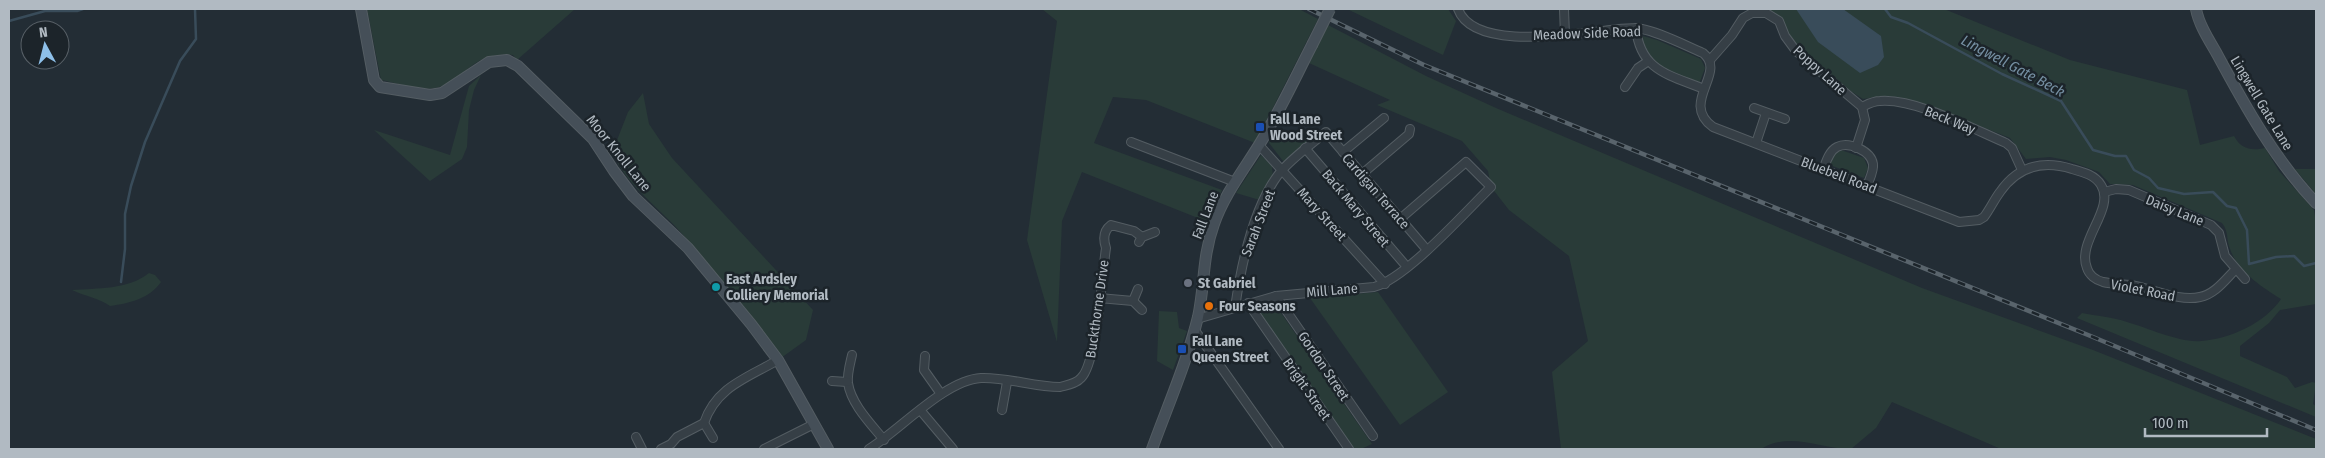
<svg xmlns="http://www.w3.org/2000/svg" width="2325" height="458" font-family="'Fira Sans Condensed',sans-serif">
<style>
.green{fill:#293b38}
.water{fill:#394c5a}
.lines{fill:none;stroke-linecap:round;stroke-linejoin:round}
.stream{stroke:#394c5a;stroke-width:2.5}
.street-casing{stroke:#545d63;stroke-width:10}
.secondary-casing{stroke:#545d63;stroke-width:12}
.street{stroke:#363f46;stroke-width:8}
.secondary{stroke:#454f58;stroke-width:10}
.rail-casing{stroke:#59646c;stroke-width:4.5}
.rail{stroke:#1c242a;stroke-width:2.5;stroke-dasharray:8;stroke-linecap:butt}
.secondary-bridge-casing{stroke:#545d63;stroke-width:12;stroke-linecap:butt}
.secondary-bridge{stroke:#454f58;stroke-width:10}
.transit-dot{fill:#1a4fb4;stroke:#1c242a;stroke-width:2}
.worship-dot{fill:#6b7280;stroke:#1c242a;stroke-width:2}
.culture-dot{fill:#0f9aa8;stroke:#1c242a;stroke-width:2}
.food-dot{fill:#e8710a;stroke:#1c242a;stroke-width:2}
.labels{text-anchor:middle;stroke-width:5;stroke-linejoin:round;paint-order:stroke}
.street-label{font-size:14px;fill:#b1bac2;stroke:#1c242a}
.poi-label{font-size:14px;font-weight:bold;fill:#b1bac2;stroke:#1c242a;text-anchor:start}
.water-label{font-size:15px;font-style:italic;fill:#758fa2;stroke:#1c242a}
</style>
<rect width="100%" height="100%" fill="#232d35"/>
<g class="green">
<path d="M 367,9 L 575,9 L 517,60 L 513,55 C 469,51 466,82 435,88 C 418,91 397,83 381,80 Z"/>
<polygon points="1042,9 1299,9 1318,19 1255,143 1146,100 1113,97 1094,143 1222,190 1208,222 1082,172 1062,221 1057,342 1027,240 1057,21"/>
<polygon points="1347,9 1448,9 1456,21 1443,55"/>
<path d="M 1767,9 L 1944,9 L 2070,60 L 2187,90 L 2200,145 L 2234,136 C 2241,149 2251,151 2265,148 L 2279,171 L 2314,210 L 2316,223 L 2316,304 L 2280,310 L 2269,323 L 2240,346 L 2240,356 L 2287,377 L 2295,388 L 2312,382 L 2316,383 L 2313,404 L 2316,406 L 2316,417 L 2077,318 L 2082,313 C 2096,316 2113,317 2127,322 C 2148,328 2180,343 2201,341 C 2230,339 2265,323 2281,299 C 2262,287 2238,272 2230,249 C 2226,239 2229,232 2222,223 L 2133,185 L 2110,184 L 2099,172 L 2066,160 L 2050,157 L 2026,159 L 2010,138 L 1932,107 L 1898,97 L 1883,96 L 1863,99 C 1840,85 1817,67 1798,47 C 1786,34 1785,16 1767,9 Z"/>
<path d="M 1328,25 L 1426,76 L 1496,108 L 1922,288 L 2093,350 L 2316,439 L 2316,449 L 2001,449 L 1892,402 L 1876,428 L 1851,449 C 1820,449 1790,431 1761,449 L 1561,449 L 1552,372 L 1588,341 L 1569,256 L 1509,210 L 1491,187 L 1488,171 L 1462,141 L 1377,105 L 1390,100 L 1309,63 Z"/>
<path d="M 1643,36 L 1657,40 L 1701,59 L 1705,68 L 1699,84 C 1677,75 1642,66 1643,36 Z"/>
<polygon points="481,75 474,90 469,110 467,147 462,159 430,181 374,130 450,155 469,86"/>
<path d="M 643,93 L 649,124 L 672,158 L 813,310 L 806,340 L 781,358 C 768,336 752,317 736,297 C 716,274 697,250 676,227 C 653,203 627,184 612,153 L 628,112 Z"/>
<polygon points="1319,133 1286,162 1283,161 1269,143 1270,137"/>
<polygon points="1841,150 1864,158 1868,168 1864,178 1830,165 1833,155"/>
<polygon points="1261,155 1272,166 1273,178 1263,201 1236,193"/>
<polygon points="2295,169 2316,169 2316,195 2314,192"/>
<path d="M 149,273 L 155,275 L 161,282 C 149,299 130,303 110,306 C 99,298 84,296 72,290 C 97,288 128,290 149,273 Z"/>
<polygon points="1378,292 1448,392 1400,425 1310,298"/>
<polygon points="1274,303 1372,444 1361,449 1354,449 1255,310 1257,307"/>
<polygon points="1159,311 1177,312 1179,328 1187,331 1173,370 1157,361"/>
</g>
<polygon class="water" points="1796,9 1843,9 1881,36 1884,57 1878,65 1860,73 1818,42"/>
<g class="lines">
<g class="stream">
<polyline points="1885,9 1891,17 1908,23 2002,74 2061,101 2093,150 2115,156 2126,156 2134,170 2149,178 2158,188 2184,194 2213,192 2227,206 2236,208 2247,230 2249,264 2276,257 2294,256 2304,266 2316,263"/>
<polyline points="9,21 45,11 77,11 83,9"/>
<polyline points="121,282 125,249 125,214 131,186 145,142 180,61 196,39 195,9"/>
</g>
<g class="street-casing">
<g id="street">
<path d="M 1458,9 C 1472,48 1559,36 1593,32 C 1608,31 1627,26 1642,29 C 1662,33 1684,45 1703,53 C 1728,73 1679,102 1713,127 L 1959,222 L 1979,220 L 1984,217 C 1990,209 1994,200 2000,192 C 2018,166 2043,160 2072,169 C 2083,172 2095,175 2101,185 C 2116,209 2076,241 2087,268 C 2089,275 2096,280 2103,282 C 2112,284 2121,284 2130,285 C 2152,288 2178,302 2200,297 C 2215,294 2225,280 2235,270"/>
<polyline points="1564,9 1565,35"/>
<path d="M 1636,28 C 1640,71 1670,75 1704,89"/>
<polyline points="1710,60 1732,35 1743,18 1752,13 1766,13 1779,21 1785,36 1796,51 1862,107 1865,120 1856,148"/>
<polyline points="1625,87 1638,68 1647,62"/>
<path d="M 1862,107 C 1868,104 1873,101 1880,101 C 1915,98 1973,129 2006,143 L 2012,148 L 2022,170"/>
<polyline points="1754,108 1785,119"/>
<polyline points="1131,142 1235,182"/>
<polyline points="1756,143 1766,113"/>
<polyline points="1259,145 1385,284"/>
<polyline points="1305,148 1407,267"/>
<polyline points="1343,152 1384,118"/>
<path d="M 1823,170 C 1826,162 1829,151 1837,147 C 1849,141 1871,151 1873,164 C 1874,171 1869,180 1867,186"/>
<polyline points="1362,174 1409,134 1410,129"/>
<polyline points="2104,192 2116,189 2129,190 2211,225 2219,233 2225,256 2245,279"/>
<polyline points="1139,242 1142,237 1155,232"/>
<polyline points="1276,296 1373,436"/>
<polyline points="1099,298 1133,301 1142,310"/>
<polyline points="1133,301 1138,289"/>
<polyline points="1248,303 1349,449"/>
<path d="M 1235,308 C 1241,266 1254,203 1282,170 C 1295,156 1311,144 1326,132 L 1427,250"/>
<path d="M 1197,319 L 1276,296 L 1374,287 C 1407,278 1465,212 1491,187 L 1466,162 L 1400,219"/>
<polyline points="1194,329 1279,449"/>
<path d="M 852,355 C 850,364 847,374 848,383 C 851,404 871,424 884,440"/>
<polyline points="925,356 924,370 941,394"/>
<polyline points="832,381 847,382"/>
<polyline points="1002,410 1007,382"/>
<polyline points="921,411 953,449"/>
<polyline points="704,423 713,438"/>
<polyline points="636,437 642,449"/>
<path d="M 661,449 L 671,444 L 677,437 L 704,423 C 716,387 747,378 778,360"/>
<polyline points="764,449 814,424"/>
<path d="M 869,449 C 900,430 945,380 981,378 C 1007,377 1034,387 1060,387 C 1067,385 1076,384 1081,378 C 1097,363 1102,274 1106,248 C 1103,239 1103,231 1111,225 L 1134,231 L 1142,237"/>
</g>
</g>
<g class="secondary-casing">
<g id="secondary">
<polyline points="361,9 374,80 380,87 430,95 442,93 489,62 507,60 518,66 593,139 614,171 633,196 688,248 751,324 778,360 828,449"/>
<path d="M 2196,9 C 2199,25 2209,40 2217,54 C 2245,106 2275,160 2316,203"/>
<path d="M 1152,449 C 1168,405 1187,362 1198,317 C 1205,285 1202,257 1214,224 C 1224,195 1243,171 1259,145 C 1279,113 1295,78 1312,45"/>
</g>
</g>
<use href="#street" class="street"/>
<use href="#secondary" class="secondary"/>
<g class="rail-casing">
<polyline id="rail" points="1309,9 1424,65 2093,337 2316,430"/>
</g>
<use href="#rail" class="rail"/>
<g class="secondary-bridge-casing">
<polyline id="secondary-bridge" points="1312,45 1330,9"/>
</g>
<use href="#secondary-bridge" class="secondary-bridge"/>
</g>
<g class="transit-dot">
<rect x="1255" y="122" width="10" height="10" rx="2.5"/>
<rect x="1177" y="344" width="10" height="10" rx="2.5"/>
</g>
<circle class="worship-dot" cx="1188" cy="283" r="5"/>
<circle class="culture-dot" cx="716" cy="287" r="5"/>
<circle class="food-dot" cx="1209" cy="306" r="5"/>
<g class="labels">
<g class="street-label">
<text transform="translate(1587 33) rotate(-2)" y="5">Meadow Side Road</text>
<text transform="translate(1820 70) rotate(42)" y="5">Poppy Lane</text>
<text transform="translate(2262 103) rotate(59)" y="5">Lingwell Gate Lane</text>
<text transform="translate(1950 120) rotate(22)" y="5">Beck Way</text>
<text transform="translate(619 153) rotate(51)" y="5">Moor Knoll Lane</text>
<text transform="translate(1839 175) rotate(21)" y="5">Bluebell Road</text>
<text transform="translate(1376 191) rotate(49)" y="5">Cardigan Terrace</text>
<text transform="translate(1356 208) rotate(50)" y="5">Back Mary Street</text>
<text transform="translate(2175 210) rotate(22)" y="5">Daisy Lane</text>
<text transform="translate(1322 214) rotate(48)" y="5">Mary Street</text>
<text transform="translate(1205 215) rotate(-69)" y="5">Fall Lane</text>
<text transform="translate(1258 223) rotate(-69)" y="5">Sarah Street</text>
<text transform="translate(1332 290) rotate(-5)" y="5">Mill Lane</text>
<text transform="translate(2143 290) rotate(11)" y="5">Violet Road</text>
<text transform="translate(1097 309) rotate(-82)" y="5">Buckthorne Drive</text>
<text transform="translate(1324 366) rotate(56)" y="5">Gordon Street</text>
<text transform="translate(1307 389) rotate(55)" y="5">Bright Street</text>
</g>
<g class="poi-label">
<text x="1270" y="124">Fall Lane<tspan x="1270" dy="16">Wood Street</tspan></text>
<text x="726" y="284">East Ardsley<tspan x="726" dy="16">Colliery Memorial</tspan></text>
<text x="1198" y="288">St Gabriel</text>
<text x="1219" y="311">Four Seasons</text>
<text x="1192" y="346">Fall Lane<tspan x="1192" dy="16">Queen Street</tspan></text>
</g>
<g class="water-label">
<text transform="translate(2013 66) rotate(28)" y="5">Lingwell Gate Beck</text>
</g>
</g>
<rect width="2325" height="458" fill="none" stroke="#b1bac2" stroke-width="20"/>
<g transform="translate(45 45) rotate(353)"><circle r="24" fill="#1c242a" stroke="#586067"/>
<path d="M0-4L9 19L0 12L-9 19Z" fill="#8ec0e9"/>
<text y="-8" font-size="14" font-weight="bold" text-anchor="middle" fill="#b1bac2">N</text>
</g>
<path d="M2145 428v8h122v-8" fill="none" stroke="#b1bac2" stroke-width="2.5"/>
<text x="2152" y="428" font-size="15" fill="#b1bac2" stroke="#1c242a" stroke-width="4" paint-order="stroke">100 m</text>
</svg>
